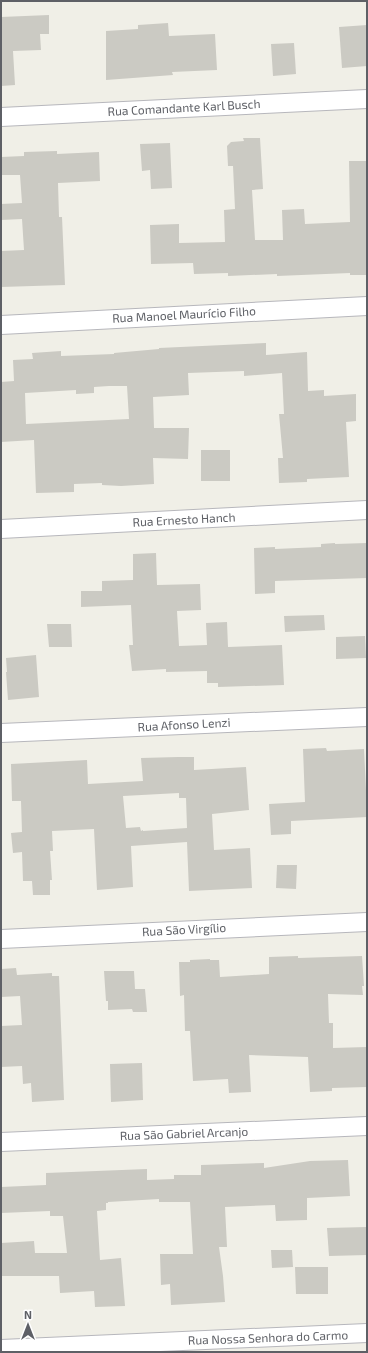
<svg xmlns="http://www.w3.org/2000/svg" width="368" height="1353" font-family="'Exo 2',sans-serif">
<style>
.building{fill:#cbcac3;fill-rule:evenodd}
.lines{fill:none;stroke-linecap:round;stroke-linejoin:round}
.minor-casing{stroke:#b7b7bc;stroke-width:20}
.minor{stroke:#fff;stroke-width:18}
.labels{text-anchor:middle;stroke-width:3;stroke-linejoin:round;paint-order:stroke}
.street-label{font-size:12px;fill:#5e6066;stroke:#fff}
</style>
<rect width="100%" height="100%" fill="#f0efe7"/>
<g class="building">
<polygon points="49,15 49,34 40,34 41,50 13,51 15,85 1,86 1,17"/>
<polygon points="168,23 169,36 215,34 217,70 172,72 173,75 106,80 106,31 138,29 138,25"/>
<polygon points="367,25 367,66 342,68 339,27"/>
<polygon points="294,43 296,74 273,76 271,44"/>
<polygon points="243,138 260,138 263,189 252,190 255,240 283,240 282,210 304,209 305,224 350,222 349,161 367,161 367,188 366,188 367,275 350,275 350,273 277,276 277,274 228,276 228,273 194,274 193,263 151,264 150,225 179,224 179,243 225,242 224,210 235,209 233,166 228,166 227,146 231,142 244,141"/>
<polygon points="170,143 172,188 151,189 150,170 142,171 140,144"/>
<polygon points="57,151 57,154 99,152 100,181 58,183 59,217 62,217 65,285 1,287 1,251 24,250 22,219 1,220 1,204 22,203 20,175 1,175 1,157 24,156 24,152"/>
<path d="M 266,343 L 266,355 L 307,352 L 308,391 L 324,390 L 324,396 L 356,394 L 356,421 L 346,422 L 349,477 L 307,479 L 307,482 L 279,483 L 278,458 L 283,458 L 279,414 L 284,414 L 282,373 L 244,376 L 244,371 L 188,373 L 189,395 L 153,397 L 154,428 L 189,428 L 188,459 L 153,458 L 154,484 L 121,486 L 102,485 L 102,483 L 74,484 L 74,492 L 36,493 L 34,440 L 1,442 L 1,382 L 14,381 L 13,360 L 33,359 L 32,353 L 61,351 L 61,356 L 114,354 L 114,353 L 159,349 L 159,348 ZM 109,386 L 127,386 L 129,419 L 26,424 L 25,393 L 76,390 L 76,394 L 94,393 L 94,387 Z"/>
<rect x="201" y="450" width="29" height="31"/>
<polygon points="335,543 335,544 367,543 367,578 275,581 275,593 255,594 254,548 275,547 275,549 321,547 321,544"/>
<polygon points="156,553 157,585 200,584 201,610 177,611 179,646 207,645 206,623 227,622 228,647 282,645 284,685 218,687 218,683 207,683 207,671 166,672 166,669 132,671 129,645 133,645 131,605 81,607 81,591 102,591 102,581 133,580 133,554"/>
<polygon points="324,615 325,630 285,632 284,616"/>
<polygon points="47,624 71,624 72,647 49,647"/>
<polygon points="365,636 366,658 336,659 336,637"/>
<polygon points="36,655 39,697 8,700 6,672 7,672 6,658"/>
<polygon points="326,748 327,751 364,749 366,790 367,790 367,817 291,821 291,834 271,835 269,804 305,802 303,749"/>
<path d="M 178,757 L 194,757 L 194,770 L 246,767 L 249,810 L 212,814 L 214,850 L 250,848 L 252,888 L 189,891 L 187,842 L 131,846 L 133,887 L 97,890 L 94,829 L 52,831 L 53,851 L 50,851 L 52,880 L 50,880 L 50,895 L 33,895 L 32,881 L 23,881 L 22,852 L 13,853 L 11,833 L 22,832 L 21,801 L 12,801 L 11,764 L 87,760 L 88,784 L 143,781 L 141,758 ZM 179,793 L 179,798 L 186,798 L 187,828 L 143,831 L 143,830 L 141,831 L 140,827 L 126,828 L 123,796 Z"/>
<polygon points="277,865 297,865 296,889 276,888"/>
<polygon points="298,956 298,958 362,956 364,986 362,986 363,995 328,994 329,1023 333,1023 333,1048 367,1047 367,1087 332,1088 332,1091 310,1092 308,1057 249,1055 251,1092 229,1093 228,1079 193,1081 190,1031 185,1031 184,995 180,996 179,962 190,962 190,960 210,959 210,960 219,960 220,977 269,974 269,957"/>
<polygon points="16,968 17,975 52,973 52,976 59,976 64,1100 32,1102 31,1083 23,1084 22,1066 1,1067 1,1026 22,1025 20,996 1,997 1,969"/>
<polygon points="104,971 134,971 135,989 145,989 147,1012 133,1012 132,1009 108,1010 108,1001 106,1001"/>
<polygon points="142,1063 143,1100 111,1102 110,1064"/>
<polygon points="348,1160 350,1196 307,1198 307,1220 276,1221 275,1205 225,1207 227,1247 219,1247 223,1276 225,1302 171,1305 170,1284 161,1285 160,1254 193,1254 190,1202 159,1202 159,1199 108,1202 108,1203 106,1203 106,1210 97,1211 100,1260 121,1258 125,1306 95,1307 94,1291 60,1293 59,1276 1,1276 1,1243 34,1241 35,1253 67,1253 63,1216 50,1216 50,1211 1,1213 1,1187 46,1185 46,1173 147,1169 147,1180 174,1179 174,1175 201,1175 201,1165 264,1163 264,1168 310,1161"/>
<polygon points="367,1227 367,1255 329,1256 327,1228"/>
<polygon points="271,1250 292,1250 293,1267 272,1268"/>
<polygon points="295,1267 328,1267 328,1294 296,1294"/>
</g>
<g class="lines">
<g class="minor-casing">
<g id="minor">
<polyline points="1,117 367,99"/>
<polyline points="1,325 367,306"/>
<polyline points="1,529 367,510"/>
<polyline points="1,733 367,717"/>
<polyline points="1,939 367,922"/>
<polyline points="1,1142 367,1126"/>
<polyline points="1,1349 367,1333"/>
</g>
</g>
<use href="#minor" class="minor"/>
</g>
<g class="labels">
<g class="street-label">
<text transform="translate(184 108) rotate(-3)" y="4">Rua Comandante Karl Busch</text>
<text transform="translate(184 315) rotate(-3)" y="4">Rua Manoel Maurício Filho</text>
<text transform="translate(184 520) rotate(-3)" y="4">Rua Ernesto Hanch</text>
<text transform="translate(184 725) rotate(-3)" y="4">Rua Afonso Lenzi</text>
<text transform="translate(184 930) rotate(-3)" y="4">Rua São Virgílio</text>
<text transform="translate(184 1134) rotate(-2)" y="4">Rua São Gabriel Arcanjo</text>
<text transform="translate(268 1338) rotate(-2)" y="4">Rua Nossa Senhora do Carmo</text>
</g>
</g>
<rect width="368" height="1353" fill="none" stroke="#5e6066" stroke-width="4"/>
<g transform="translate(28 1325)" stroke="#ffffff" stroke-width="3" paint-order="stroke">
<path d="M0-3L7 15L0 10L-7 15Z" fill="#5e6066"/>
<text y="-6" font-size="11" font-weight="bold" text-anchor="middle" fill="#5e6066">N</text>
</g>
</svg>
